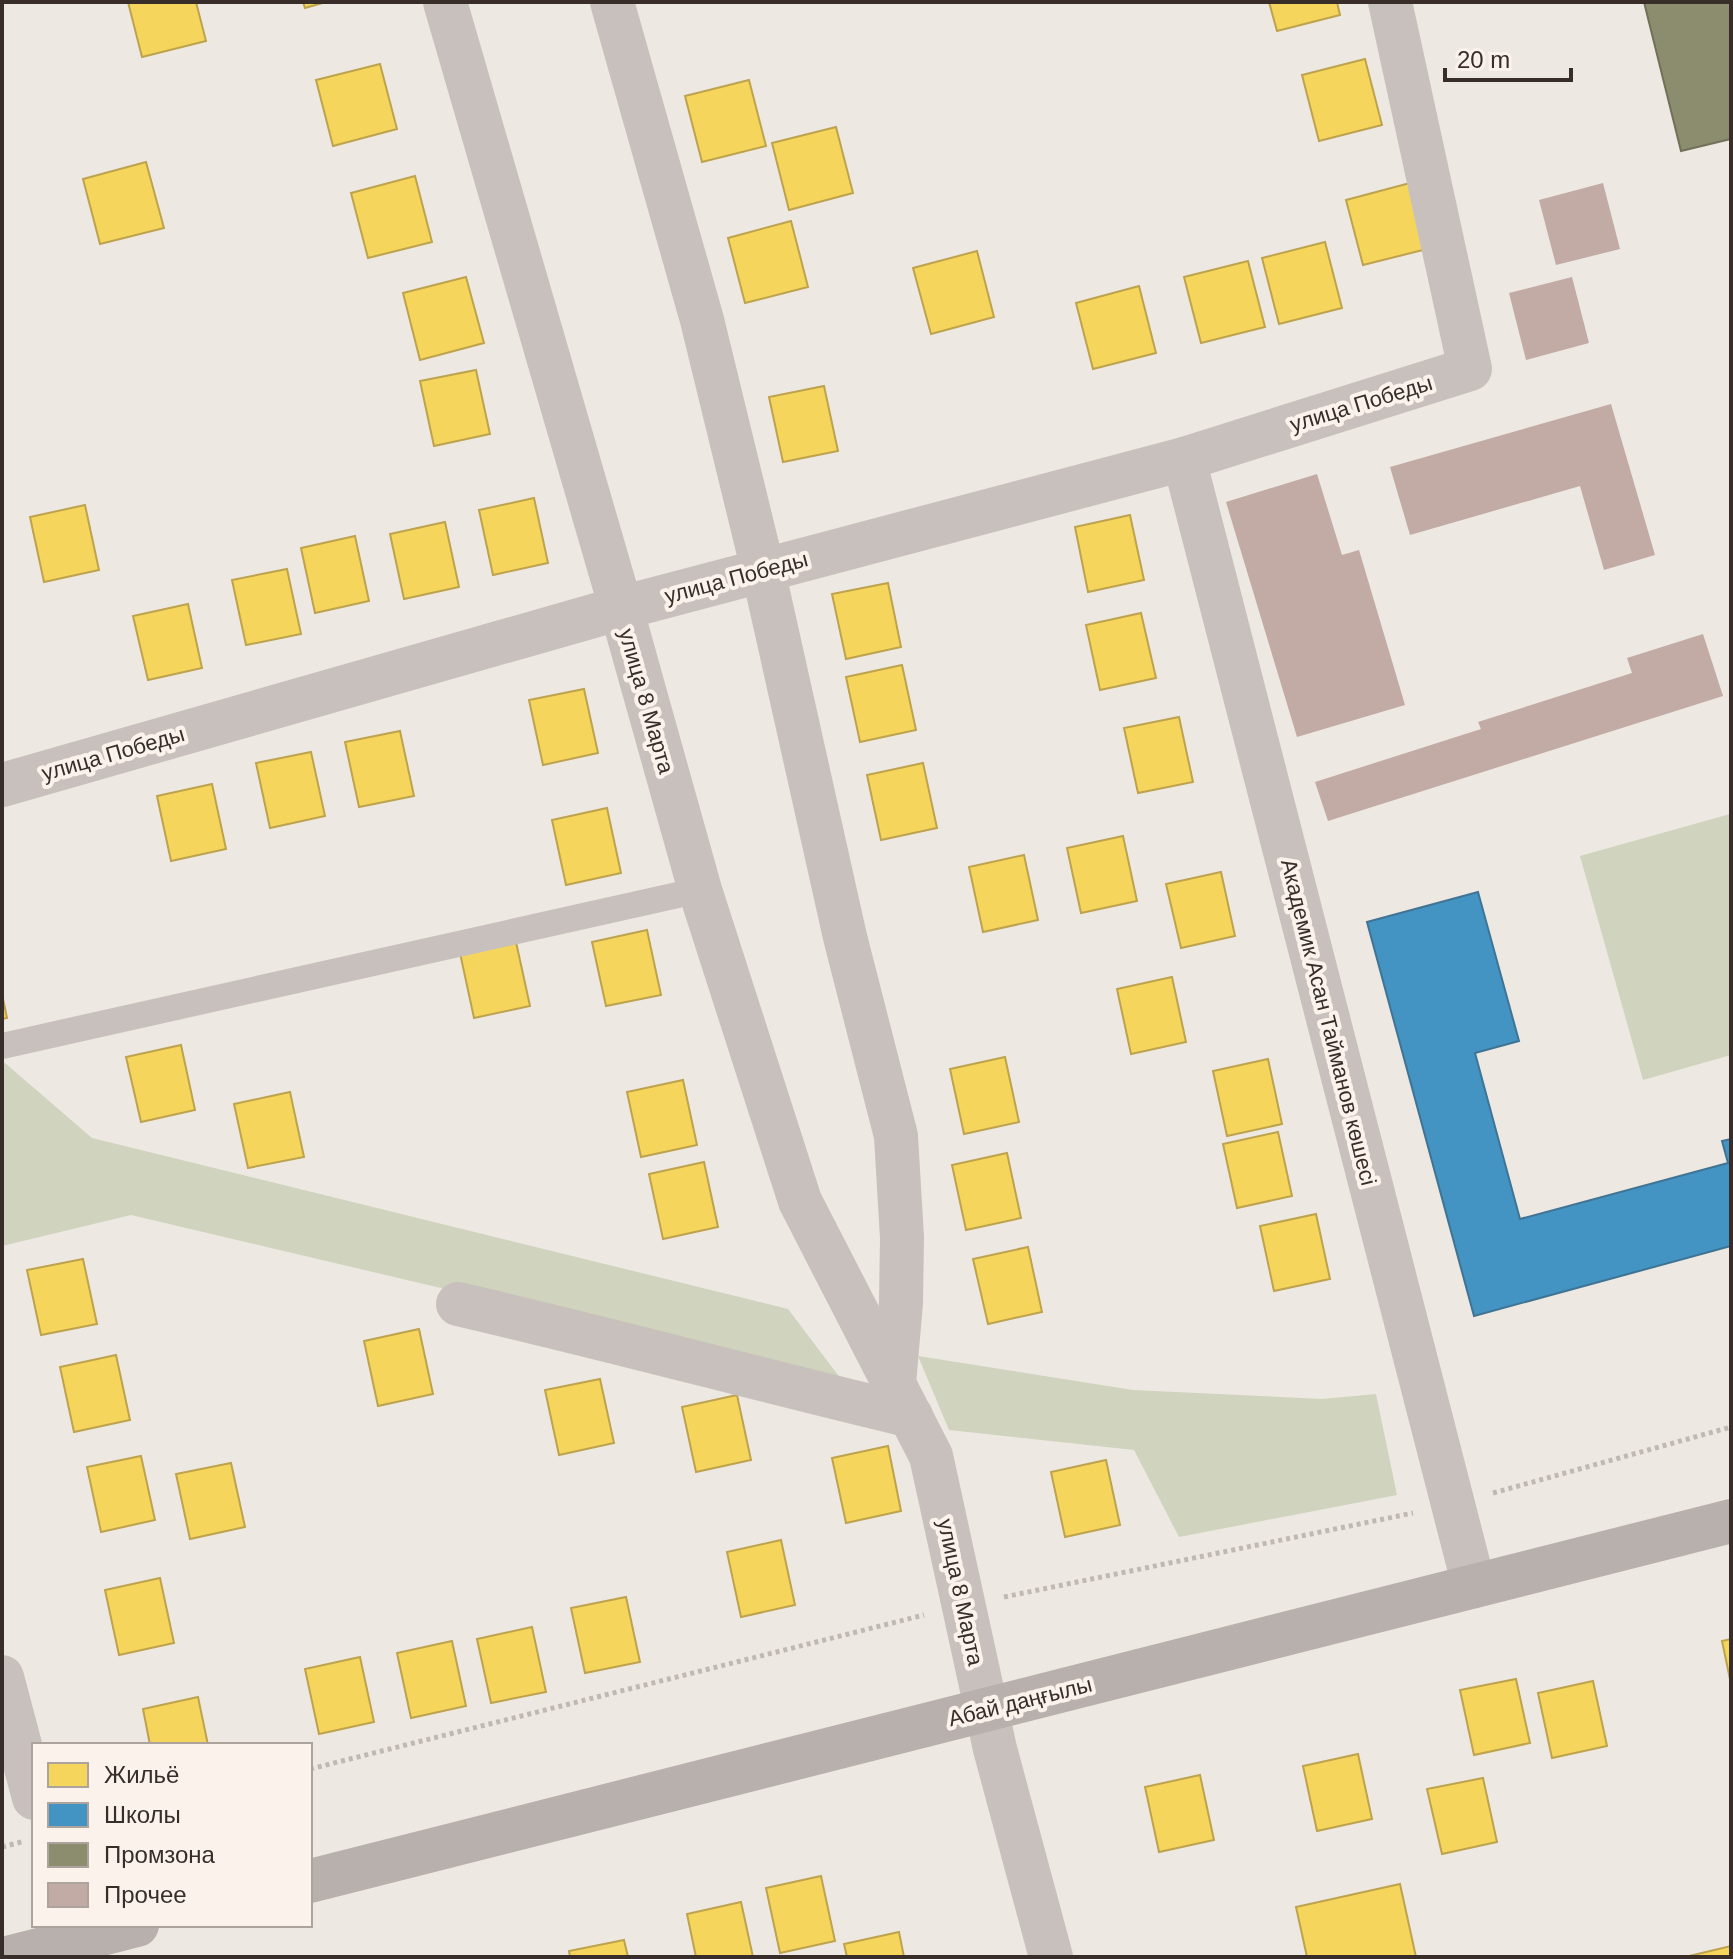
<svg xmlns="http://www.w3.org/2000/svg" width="1733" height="1959" font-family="Helvetica,sans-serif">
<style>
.green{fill:#d0d3bd}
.homes{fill:#f6d55c;stroke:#bda34d;stroke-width:2}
.schools{fill:#4393c3;stroke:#407495;stroke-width:2}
.industry{fill:#8c8c6e;stroke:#737059;stroke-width:2}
.building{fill:#c1aba4}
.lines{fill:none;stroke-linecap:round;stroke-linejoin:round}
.path{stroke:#c0b8b4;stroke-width:5;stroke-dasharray:4 4;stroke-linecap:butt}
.lane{stroke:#c7c0bc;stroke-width:26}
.street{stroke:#c7c0bc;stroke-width:44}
.secondary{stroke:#b8b0ac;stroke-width:44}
.labels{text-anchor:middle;stroke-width:8;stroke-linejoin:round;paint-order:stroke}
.street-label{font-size:22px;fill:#382d29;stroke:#faf2eb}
</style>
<rect width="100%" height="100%" fill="#eee8e2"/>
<g class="green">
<polygon points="1730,814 1731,1055 1643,1080 1580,856"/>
<polygon points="5,1063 92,1138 788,1309 844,1383 131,1215 2,1246 2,1064"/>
<polygon points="918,1356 1133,1390 1322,1399 1376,1394 1397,1495 1179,1537 1134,1450 949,1430"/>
</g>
<g class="homes">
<polygon points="128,2 196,2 206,41 142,57"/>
<polygon points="303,2 326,2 305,8"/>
<polygon points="1269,2 1337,2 1340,15 1277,31"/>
<polygon points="1365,59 1382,125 1319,141 1302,75"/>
<polygon points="380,64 397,129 333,146 316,80"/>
<polygon points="749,80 766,146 702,162 685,96"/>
<polygon points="836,127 853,193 789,210 772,143"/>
<polygon points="146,162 164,228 100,244 83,179"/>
<polygon points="415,176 432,242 368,258 351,193"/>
<polygon points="1410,183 1427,249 1363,265 1346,200"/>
<polygon points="791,221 808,287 745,303 728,238"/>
<polygon points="1325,242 1342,308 1279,324 1262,258"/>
<polygon points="977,251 994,317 931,334 913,268"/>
<polygon points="1248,261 1265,327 1201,343 1184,277"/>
<polygon points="466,277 484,343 420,360 403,293"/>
<polygon points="1139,286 1156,353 1093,369 1076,303"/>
<polygon points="476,370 490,434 434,446 420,381"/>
<polygon points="824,386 838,451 783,462 769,397"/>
<polygon points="534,498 548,563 493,575 479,510"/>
<polygon points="85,505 99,570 44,582 30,517"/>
<polygon points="1130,515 1144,580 1088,592 1075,527"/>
<polygon points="445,522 459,587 404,599 390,534"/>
<polygon points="355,536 369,601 315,613 301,548"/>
<polygon points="287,569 301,634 246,645 232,580"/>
<polygon points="888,583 901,647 846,659 832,594"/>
<polygon points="188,604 202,668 148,680 133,616"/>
<polygon points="1141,613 1156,678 1100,690 1086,625"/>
<polygon points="902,665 916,730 860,742 846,677"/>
<polygon points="584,689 598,753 543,765 529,700"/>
<polygon points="1179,717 1193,782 1138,793 1124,728"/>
<polygon points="400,731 414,796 359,807 345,742"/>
<polygon points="311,752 325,816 270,828 256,763"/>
<polygon points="923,763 937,828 881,840 867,775"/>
<polygon points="212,784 226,849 171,861 157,796"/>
<polygon points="607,808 621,873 566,885 552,820"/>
<polygon points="1123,836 1137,901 1081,913 1067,848"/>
<polygon points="1024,855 1038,920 983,932 969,867"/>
<polygon points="1221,872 1235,936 1181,948 1166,884"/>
<polygon points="647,930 661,995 606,1006 592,942"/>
<polygon points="516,942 530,1006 474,1018 460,953"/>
<polygon points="1172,977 1186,1042 1131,1054 1117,989"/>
<polygon points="2,994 7,1018 2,1019"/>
<polygon points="181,1045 195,1110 141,1122 126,1057"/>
<polygon points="1005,1057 1019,1122 964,1134 950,1069"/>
<polygon points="1268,1059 1282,1124 1227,1136 1213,1071"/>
<polygon points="683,1080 697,1145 641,1157 627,1092"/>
<polygon points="290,1092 304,1157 248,1168 234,1104"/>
<polygon points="1278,1132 1292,1196 1237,1208 1223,1144"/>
<polygon points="1007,1153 1021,1218 966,1230 952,1165"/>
<polygon points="704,1162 718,1227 663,1239 649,1174"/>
<polygon points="1316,1214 1330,1279 1274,1291 1260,1226"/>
<polygon points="1028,1247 1042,1312 988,1324 973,1259"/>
<polygon points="83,1259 97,1324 41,1335 27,1270"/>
<polygon points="419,1329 433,1394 378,1406 364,1341"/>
<polygon points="116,1355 130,1420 74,1432 60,1367"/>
<polygon points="600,1379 614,1443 559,1455 545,1390"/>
<polygon points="737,1395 751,1460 696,1472 682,1407"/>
<polygon points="888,1446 901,1511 846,1523 832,1458"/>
<polygon points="141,1456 155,1520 101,1532 87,1467"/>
<polygon points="1106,1460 1120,1525 1065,1537 1051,1472"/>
<polygon points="231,1463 245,1527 190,1539 176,1474"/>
<polygon points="781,1540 795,1605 741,1617 727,1552"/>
<polygon points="160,1578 174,1643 119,1655 105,1590"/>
<polygon points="626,1597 640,1662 585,1673 571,1608"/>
<polygon points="532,1627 546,1692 491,1703 477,1639"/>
<polygon points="1731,1639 1731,1684 1722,1641"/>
<polygon points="452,1641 466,1706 411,1718 397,1653"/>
<polygon points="360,1657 374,1722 319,1734 305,1669"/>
<polygon points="1516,1679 1530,1743 1474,1755 1460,1690"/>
<polygon points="1593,1681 1607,1746 1552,1758 1538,1693"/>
<polygon points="198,1697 208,1745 150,1745 143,1709"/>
<polygon points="1358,1754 1372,1819 1317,1831 1303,1766"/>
<polygon points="1200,1775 1214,1840 1159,1852 1145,1787"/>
<polygon points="1483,1778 1497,1842 1442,1854 1427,1789"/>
<polygon points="821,1876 835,1941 780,1953 766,1888"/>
<polygon points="1400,1884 1416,1957 1307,1957 1296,1907"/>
<polygon points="741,1902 753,1957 696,1957 687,1914"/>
<polygon points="899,1932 904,1957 847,1957 844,1944"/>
<polygon points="624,1940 628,1957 570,1957 569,1951"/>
<polygon points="1731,1946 1731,1957 1689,1957 1689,1956"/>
</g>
<polygon class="schools" points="1478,892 1519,1041 1475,1053 1520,1219 1728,1163 1722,1141 1731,1139 1731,1246 1474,1316 1367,922"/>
<polygon class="industry" points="1644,2 1731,2 1731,139 1681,151"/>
<g class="building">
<polygon points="1603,183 1620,249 1556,265 1539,200"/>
<polygon points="1572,277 1589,343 1526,360 1509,293"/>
<polygon points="1611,404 1655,555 1604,570 1580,486 1410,535 1390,467"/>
<polygon points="1317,474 1342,555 1359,550 1405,705 1297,737 1226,502"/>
<polygon points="1703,634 1723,696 1328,821 1315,782 1481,729 1478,722 1632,673 1627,658"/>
</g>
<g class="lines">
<g class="path">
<polyline points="1493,1493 1731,1427"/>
<polyline points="1004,1597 1413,1513"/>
<polyline points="310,1769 924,1615"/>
<polyline points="2,1847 25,1841"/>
</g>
<polyline class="lane" points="2,1046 700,890"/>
<g class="street">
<polyline points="445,2 621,608 700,890 800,1201 931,1456 995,1749 1051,1957"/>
<polyline points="612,2 702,320 763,570 845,937 896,1136 902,1238 901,1303 894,1383"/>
<polyline points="1184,459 1474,1586"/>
<polyline points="2,785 621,608 1184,459 1470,369 1390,2"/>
<path d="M 458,1304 C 610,1339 760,1380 911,1416"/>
<polyline points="2,1677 34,1798"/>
</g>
<g class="secondary">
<polyline points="310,1881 1731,1521"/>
<polyline points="11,1957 137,1925"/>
</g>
</g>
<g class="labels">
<g class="street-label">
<text transform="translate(1361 403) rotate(-17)" y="8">улица Победы</text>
<text transform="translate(736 577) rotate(-15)" y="8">улица Победы</text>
<text transform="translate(647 701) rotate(74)" y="8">улица 8 Марта</text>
<text transform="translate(113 753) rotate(-16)" y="8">улица Победы</text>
<text transform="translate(1329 1022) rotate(76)" y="8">Академик Асан Тайманов көшесі</text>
<text transform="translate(961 1592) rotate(78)" y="8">улица 8 Марта</text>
<text transform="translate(1020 1701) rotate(-14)" y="8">Абай даңғылы</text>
</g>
</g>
<rect width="1733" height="1959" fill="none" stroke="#382d29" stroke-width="8"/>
<rect x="32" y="1743" width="280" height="184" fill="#faf2eb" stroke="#aca39d" stroke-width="2"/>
<rect x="48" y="1763" width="40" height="24" fill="#f6d55c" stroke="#aca39d" stroke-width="2"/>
<text x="104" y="1783" font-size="24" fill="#382d29">Жильё</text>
<rect x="48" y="1803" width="40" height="24" fill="#4393c3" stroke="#aca39d" stroke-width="2"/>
<text x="104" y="1823" font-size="24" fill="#382d29">Школы</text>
<rect x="48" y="1843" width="40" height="24" fill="#8c8c6e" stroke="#aca39d" stroke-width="2"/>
<text x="104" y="1863" font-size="24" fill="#382d29">Промзона</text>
<rect x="48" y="1883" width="40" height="24" fill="#c1aba4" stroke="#aca39d" stroke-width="2"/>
<text x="104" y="1903" font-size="24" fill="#382d29">Прочее</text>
<path d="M1445 68v12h126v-12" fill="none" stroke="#382d29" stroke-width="4"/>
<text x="1457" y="68" font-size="24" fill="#382d29" stroke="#faf2eb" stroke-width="6" paint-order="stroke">20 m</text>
</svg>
